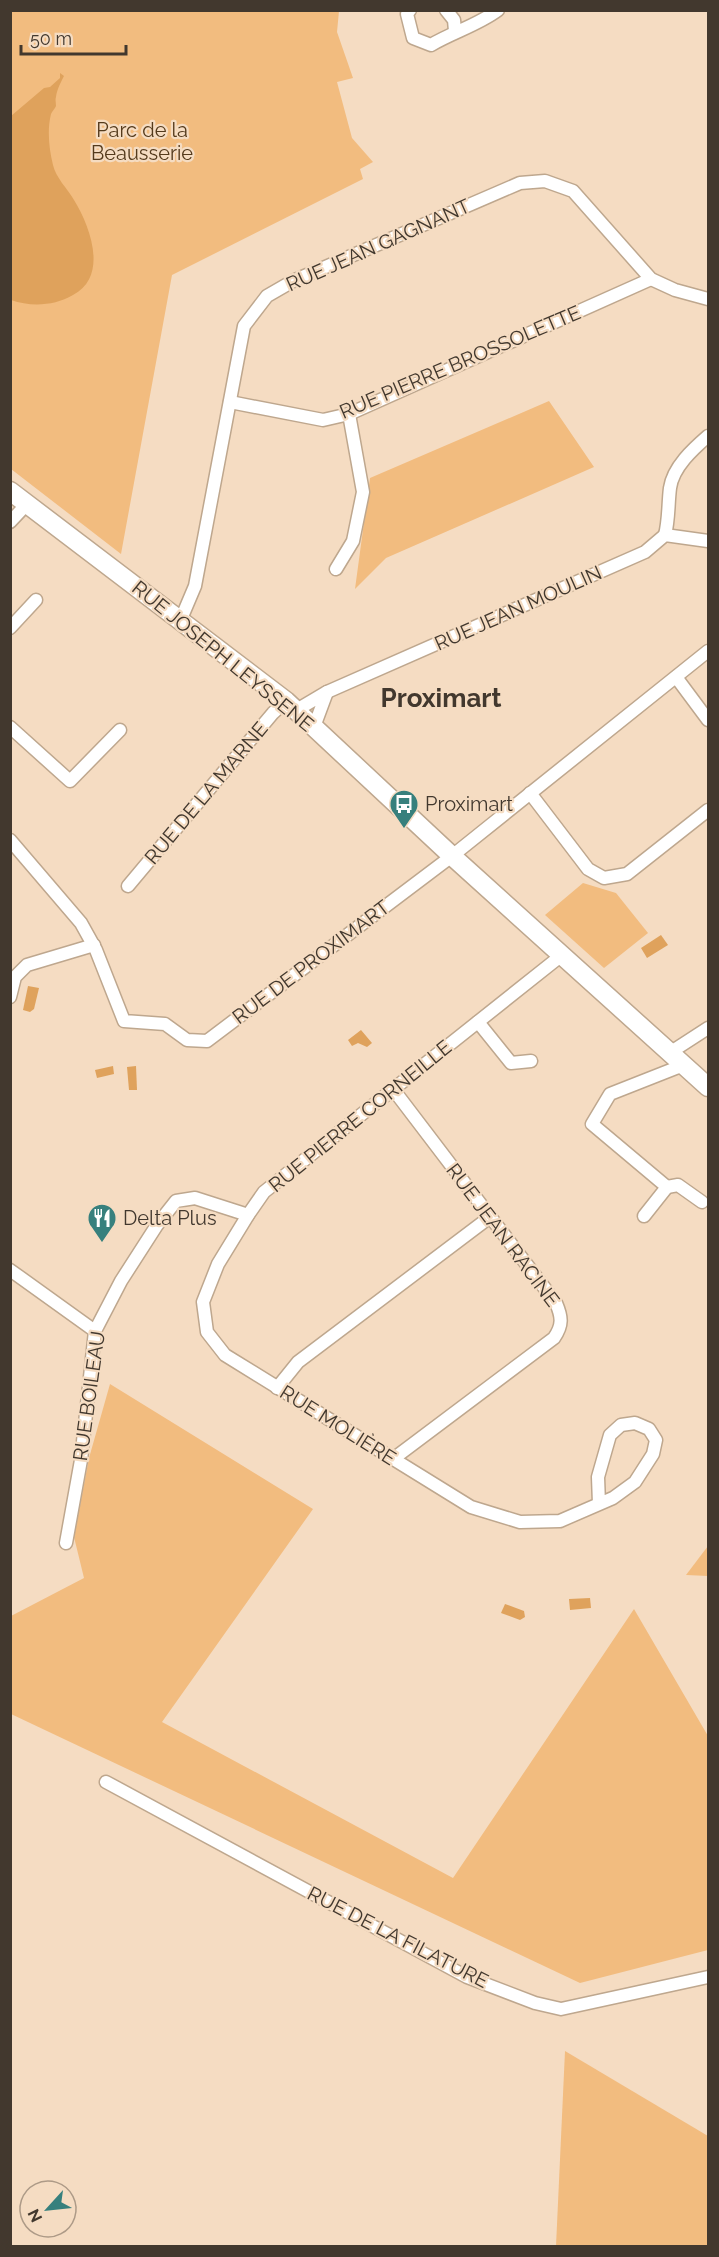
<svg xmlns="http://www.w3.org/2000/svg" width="719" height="2257" font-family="Raleway,sans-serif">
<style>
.green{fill:#f2bc7f}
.water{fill:#dfa25c}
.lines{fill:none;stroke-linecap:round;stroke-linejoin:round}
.street-casing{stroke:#bea78e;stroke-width:15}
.secondary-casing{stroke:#bea78e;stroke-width:21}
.street{stroke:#fff;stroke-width:12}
.secondary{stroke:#fff;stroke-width:18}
.labels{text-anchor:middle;stroke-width:4.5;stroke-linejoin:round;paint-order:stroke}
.park-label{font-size:20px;fill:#543a1c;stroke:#f5dcc2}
.street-label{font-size:20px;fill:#42382e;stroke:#f5dcc2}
.poi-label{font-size:20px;fill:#42382e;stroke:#f5dcc2;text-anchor:start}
.district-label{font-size:26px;font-weight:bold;fill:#42382e;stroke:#f5dcc2}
</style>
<rect width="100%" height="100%" fill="#f5dcc2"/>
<g class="green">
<polygon points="10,11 339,11 337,32 353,78 337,82 352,138 373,162 360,169 363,179 172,275 121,554 11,469"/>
<polygon points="549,401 594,467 386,558 355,589 370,478"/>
<polygon points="583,883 616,893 648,933 604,968 545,915"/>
<polygon points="110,1384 313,1509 162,1722 453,1878 634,1609 708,1736 708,1950 580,1983 11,1714 11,1616 84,1578 74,1537 89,1458"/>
<polygon points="708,1546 708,1576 686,1575"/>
<polygon points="565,2051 708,2136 708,2246 556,2246"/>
</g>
<g class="water">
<path d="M 60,73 L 64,76 C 61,82 57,89 56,97 C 55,100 56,103 56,106 C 55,109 52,111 51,114 C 47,130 49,149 53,165 C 56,178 67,188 74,200 C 90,226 109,276 73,295 C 54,306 31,307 11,300 L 11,116 L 44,88 L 50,87 L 60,78 Z"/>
<polygon points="661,935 668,945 647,958 641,948"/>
<polygon points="28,986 39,988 34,1009 30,1012 23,1010"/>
<polygon points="361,1030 372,1043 367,1047 358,1043 352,1046 348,1040"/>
<polygon points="113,1066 114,1074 97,1078 95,1070"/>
<polygon points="136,1066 137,1090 129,1090 127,1067"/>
<polygon points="590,1598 591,1608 570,1610 569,1599"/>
<polygon points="505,1604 524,1611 525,1617 520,1620 501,1613"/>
</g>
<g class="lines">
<g class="street-casing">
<g id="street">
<path d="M 410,10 L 407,14 L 413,38 L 431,45 C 453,32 478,25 498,10"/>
<polyline points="446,10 454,20 455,31"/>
<polyline points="230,402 323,420 349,414 651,279"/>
<polyline points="10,522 27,504"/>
<path d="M 665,535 C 669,519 668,504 670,488 C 673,467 693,449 708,436"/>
<polyline points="336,569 353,541 363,492 349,414"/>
<polyline points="181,619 195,586 244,326 267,296 293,281 520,183 545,181 573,191 651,279 675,290 708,299"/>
<polyline points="10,628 36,600"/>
<polyline points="676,677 708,720"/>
<polyline points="327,692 645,552 665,535 708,541"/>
<polyline points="295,711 327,692 314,727"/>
<polyline points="10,727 70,781 120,730"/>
<polyline points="530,793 588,869 604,878 627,874 708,810"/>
<polyline points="10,840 81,923 96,950 124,1021 165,1024 187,1040 207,1041 452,856 708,651"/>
<polyline points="128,886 273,713 286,701"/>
<polyline points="562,955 264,1192 248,1215 218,1264 203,1302 207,1332 225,1355 471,1507 520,1522 560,1521 613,1498 635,1482 653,1454 656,1440 649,1429 635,1423 621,1425 610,1435 598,1477 599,1504"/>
<polyline points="10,997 15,977 27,965 94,945"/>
<polyline points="478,1022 511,1063 531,1061"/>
<polyline points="671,1052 708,1028"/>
<path d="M 393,1089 L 556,1303 C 562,1317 563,1325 554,1338 L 393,1459"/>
<polyline points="667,1187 678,1185 702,1202"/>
<polyline points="644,1216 667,1187 592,1124 610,1094 676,1068 683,1064"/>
<polyline points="10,1270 95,1331"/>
<polyline points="277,1388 298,1362 490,1217"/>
<polyline points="66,1543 81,1460 95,1331 121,1281 157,1225 176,1201 195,1198 248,1215"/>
<polyline points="106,1782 467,1977 535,2003 561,2009 708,1977"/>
</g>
</g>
<g class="secondary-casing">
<polyline id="secondary" points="10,491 286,701 452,856 708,1087"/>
</g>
<use href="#street" class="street"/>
<use href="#secondary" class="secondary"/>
</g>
<defs>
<g id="bus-pin" transform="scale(1.5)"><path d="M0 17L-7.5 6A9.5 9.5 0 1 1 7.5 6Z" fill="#37807d" stroke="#f5dcc2"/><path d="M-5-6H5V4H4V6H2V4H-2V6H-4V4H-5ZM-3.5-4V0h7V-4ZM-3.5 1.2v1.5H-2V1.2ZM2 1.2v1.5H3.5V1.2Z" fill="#fff"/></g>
<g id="restaurant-pin" transform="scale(1.5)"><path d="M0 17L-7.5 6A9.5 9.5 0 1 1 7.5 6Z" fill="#37807d" stroke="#f5dcc2"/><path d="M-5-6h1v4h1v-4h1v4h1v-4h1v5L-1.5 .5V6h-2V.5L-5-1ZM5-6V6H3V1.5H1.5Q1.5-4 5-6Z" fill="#fff"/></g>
</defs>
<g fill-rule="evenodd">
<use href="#bus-pin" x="404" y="804"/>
<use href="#restaurant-pin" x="102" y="1218"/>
</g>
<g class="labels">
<g class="park-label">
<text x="142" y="137">Parc de la<tspan x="142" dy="23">Beausserie</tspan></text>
</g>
<g class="street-label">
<text transform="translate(378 245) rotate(-24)" y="7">RUE JEAN GAGNANT</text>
<text transform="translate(460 362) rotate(-23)" y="7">RUE PIERRE BROSSOLETTE</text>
<text transform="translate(518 608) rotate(-24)" y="7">RUE JEAN MOULIN</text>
<text transform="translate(223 656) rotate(39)" y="7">RUE JOSEPH LEYSSENE</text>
<text transform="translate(206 793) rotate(-50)" y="7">RUE DE LA MARNE</text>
<text transform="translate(311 962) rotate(-37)" y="7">RUE DE PROXIMART</text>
<text transform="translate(360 1116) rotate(-39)" y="7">RUE PIERRE CORNEILLE</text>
<text transform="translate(503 1235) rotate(53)" y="7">RUE JEAN RACINE</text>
<text transform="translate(89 1396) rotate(-82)" y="7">RUE BOILEAU</text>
<text transform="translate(338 1425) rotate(32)" y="7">RUE MOLIÈRE</text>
<text transform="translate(398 1937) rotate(27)" y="7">RUE DE LA FILATURE</text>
</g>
<g class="poi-label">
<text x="425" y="811">Proximart</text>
<text x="123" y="1225">Delta Plus</text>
</g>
<g class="district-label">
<text x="441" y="707">Proximart</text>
</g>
</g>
<rect width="719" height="2257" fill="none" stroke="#42382e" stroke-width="24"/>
<g transform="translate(48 2209) rotate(243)"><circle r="28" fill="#f5dcc2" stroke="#ad9a87" stroke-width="1.5"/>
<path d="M0-4.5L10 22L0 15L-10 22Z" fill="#37807d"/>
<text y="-9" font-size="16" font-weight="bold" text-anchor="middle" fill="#42382e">N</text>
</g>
<path d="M21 45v9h105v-9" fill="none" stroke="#42382e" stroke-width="3"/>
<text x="30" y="45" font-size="18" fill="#42382e" stroke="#f5dcc2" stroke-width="4.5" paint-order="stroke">50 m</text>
</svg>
